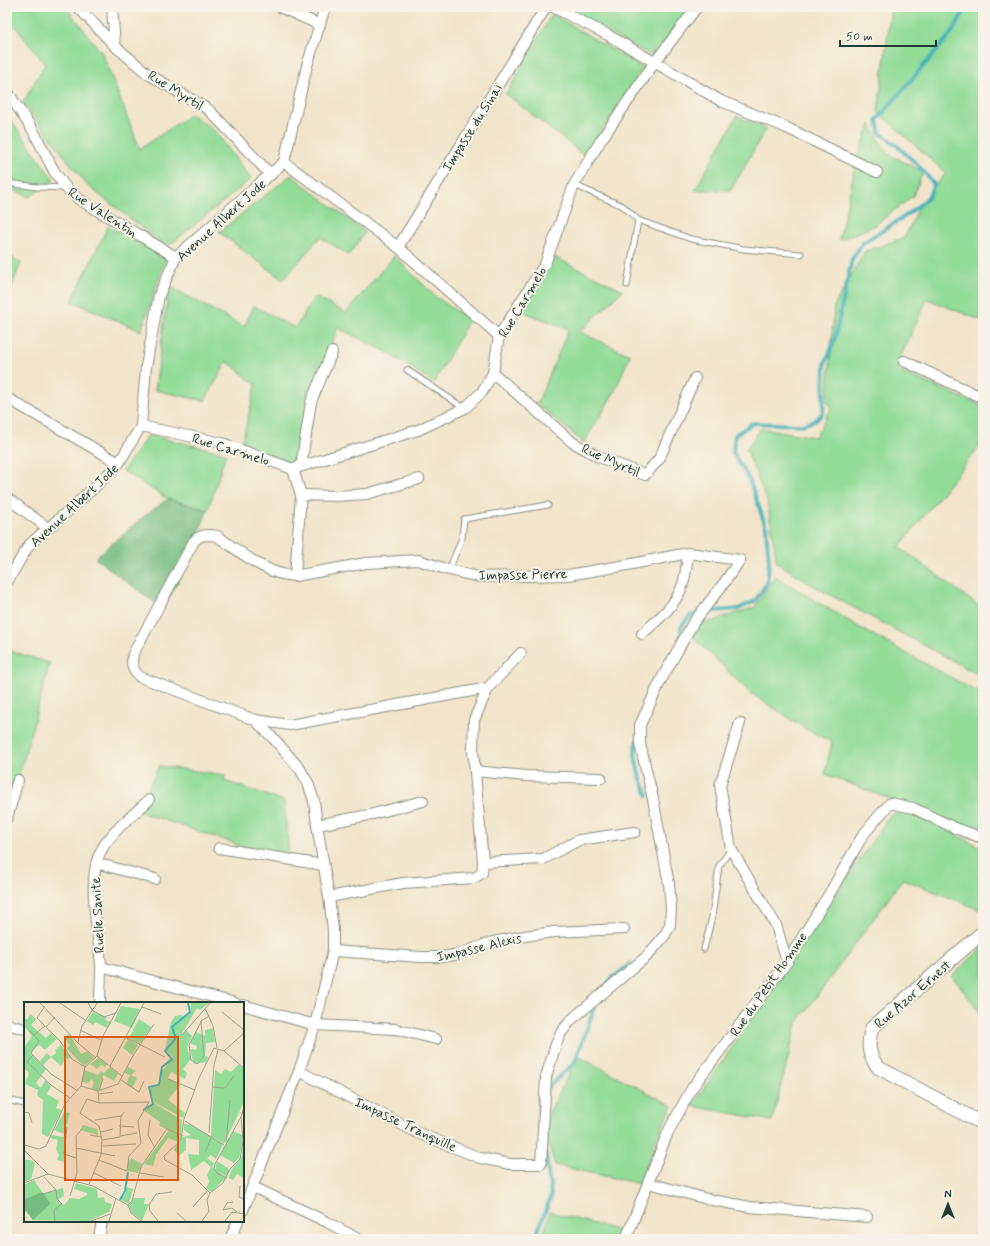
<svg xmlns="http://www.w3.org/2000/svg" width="990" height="1246" font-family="Mynerve,sans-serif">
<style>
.green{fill:#92dc98;stroke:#588c66}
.forest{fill:#75bc80;stroke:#4a7c5a}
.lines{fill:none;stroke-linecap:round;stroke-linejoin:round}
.stream{stroke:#41b1b8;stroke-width:4}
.service-casing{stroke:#88907f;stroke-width:7}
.minor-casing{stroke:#88907f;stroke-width:12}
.tertiary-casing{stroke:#88907f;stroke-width:15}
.service{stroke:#fff;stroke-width:5}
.minor{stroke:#fff;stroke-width:10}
.tertiary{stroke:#fff;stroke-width:13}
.labels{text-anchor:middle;stroke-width:4;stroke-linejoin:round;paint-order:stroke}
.street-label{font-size:14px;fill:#1f3d34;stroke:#f7f3e8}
.inset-river{fill:none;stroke:#41b1b8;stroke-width:2}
.inset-road{fill:none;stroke:#9ea18e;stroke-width:1}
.view{fill:#de580e;fill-opacity:0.15;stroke:#de580e;stroke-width:2}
.inset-edge{fill:none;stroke:#1f3d34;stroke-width:2}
</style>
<rect width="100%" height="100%" fill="#f7f3e8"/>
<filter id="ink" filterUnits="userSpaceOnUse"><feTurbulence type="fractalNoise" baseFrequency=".025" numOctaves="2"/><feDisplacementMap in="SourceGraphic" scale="8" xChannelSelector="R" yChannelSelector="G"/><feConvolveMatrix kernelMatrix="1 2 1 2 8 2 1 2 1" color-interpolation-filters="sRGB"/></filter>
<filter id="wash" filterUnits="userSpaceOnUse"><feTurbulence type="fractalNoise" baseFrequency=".012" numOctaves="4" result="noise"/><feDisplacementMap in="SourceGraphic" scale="16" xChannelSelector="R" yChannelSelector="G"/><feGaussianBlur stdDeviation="0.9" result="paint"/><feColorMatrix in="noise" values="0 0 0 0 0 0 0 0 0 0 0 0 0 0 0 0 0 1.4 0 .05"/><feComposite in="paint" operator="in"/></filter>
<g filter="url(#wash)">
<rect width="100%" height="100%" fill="#f2e4ca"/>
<g class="green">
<polygon points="7,7 66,7 102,53 140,149 191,114 215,131 251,179 167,247 88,186 23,103 45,64 7,16"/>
<polygon points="561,7 690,7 654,57"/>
<polygon points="891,7 983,7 983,321 927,299 902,354 898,371 983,406 983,442 899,547 983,609 983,677 819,589 777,563 767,501 746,449 761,428 815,437 832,407 827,402 834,306 865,251 904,238 921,203 946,173 878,112"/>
<polygon points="552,14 643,68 585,156 506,94"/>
<polygon points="7,115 54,180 29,197 7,187"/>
<polygon points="737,116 766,129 731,190 695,190"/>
<polygon points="870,124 887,153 923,172 913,196 874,226 839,240 856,163"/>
<polygon points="291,175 365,232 349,255 320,237 283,280 219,232"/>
<polygon points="108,226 166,258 141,331 72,301"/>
<polygon points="7,255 21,263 7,298"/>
<polygon points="394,256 436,297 469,320 434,383 385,351 338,328 307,403 296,465 241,446 256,385 227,361 205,401 155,390 169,286 244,327 254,306 295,328 315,297 346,313"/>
<polygon points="552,256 623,290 580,332 630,355 615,391 584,443 537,404 569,329 521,311"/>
<polygon points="148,435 226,453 208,510 168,499 123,471"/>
<polygon points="775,576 862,629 983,695 983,835 825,774 832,742 806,729 749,692 686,630 755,607"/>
<polygon points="7,650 50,663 21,768 7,807"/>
<polygon points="159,766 225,775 224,781 284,801 289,855 269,855 137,811"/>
<polygon points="907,811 983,848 983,911 903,879 797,1023 772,1121 692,1106 890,815"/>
<polygon points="983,947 983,1016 952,976"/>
<polygon points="578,1056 673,1106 657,1136 640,1184 555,1165 543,1125"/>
<polygon points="550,1212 620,1231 618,1239 542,1239"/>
</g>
<polygon class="forest" points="168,499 208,510 181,576 163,609 95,558 143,517"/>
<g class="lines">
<g class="stream">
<polyline points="681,638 681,627 690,616 703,612 738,609 755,601 767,583 769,562 766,527 749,479 733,453 735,435 753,423 802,425 815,421 823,413 825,363 834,342 852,259 863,243 904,217 928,198 934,184 918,165 895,144 880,133 877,120 951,34 967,7"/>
<path d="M 637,743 C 631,757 642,782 648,796"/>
<polyline points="606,986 610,980 631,963"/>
<polyline points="539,1112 539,1096 575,1062 596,1003"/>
<polyline points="535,1239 551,1196 546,1155"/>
</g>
</g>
</g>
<g filter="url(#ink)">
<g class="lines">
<g class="service-casing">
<g id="service">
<polyline points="7,183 37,187 66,188"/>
<polyline points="574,185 623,206 638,220 627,285"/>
<polyline points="638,220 691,239 744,249 801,254"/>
<polyline points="407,370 464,408"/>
<polyline points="449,570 462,538 464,519 548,505"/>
<polyline points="704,949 712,917 719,866 731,849"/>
<polyline points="7,1100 25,1104"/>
</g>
</g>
<g class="minor-casing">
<g id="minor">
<polyline points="78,7 115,46 148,74 209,110 271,175"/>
<polyline points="112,7 115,46"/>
<polyline points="280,7 320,25"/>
<polyline points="553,7 608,35 721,101 785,127 877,172"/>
<polyline points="7,91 34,132 54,171 66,188 80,200 176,257"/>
<polyline points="284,162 398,247 499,336"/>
<polyline points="398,247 546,7"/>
<polyline points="904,361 983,398"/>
<polyline points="493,373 572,442 599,457 645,475 659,459 695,378"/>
<polyline points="7,398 119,463"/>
<polyline points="141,426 222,443 293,469 418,430 465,408 482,392 493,373 499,336 545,264 574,185 601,140 655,62 697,7"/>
<polyline points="301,466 311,402 332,352"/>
<polyline points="293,469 301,495 295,576 366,563 418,560 449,570 479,577 568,575 627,565 688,553 740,560 724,583 693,623 661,680 640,725 640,744 653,799 669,884 671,909 670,925 665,935 647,956 571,1020 561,1033 556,1044 546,1077 541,1164 510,1164 480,1158 416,1132 299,1071"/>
<polyline points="301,495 336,496 367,494 419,479"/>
<polyline points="7,498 48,528"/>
<polyline points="7,582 29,545 94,488 119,463 141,426 146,367 159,295 176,257 284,162 307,66 325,7"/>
<path d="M 642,634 C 659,619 676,605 683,584 C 686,574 687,563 688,553"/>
<polyline points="488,688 474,720 473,750 483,862 543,859 579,840 635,832"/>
<polyline points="255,720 290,725 488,688 521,653"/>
<polyline points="740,723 720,785 731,849 776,925 787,962"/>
<polyline points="475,771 526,776 601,778"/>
<polyline points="7,818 18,780"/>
<polyline points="317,825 369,815 423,801"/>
<polyline points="219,848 323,865"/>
<polyline points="96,863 155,879"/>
<polyline points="329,897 403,883 474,878 482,873 483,862"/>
<polyline points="333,951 421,957 442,957 460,954 489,943 518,937 554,932 624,929"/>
<polyline points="101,967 235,1003"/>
<path d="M 100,1003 C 100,991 101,978 101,966 C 99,933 85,878 102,849 C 112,831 134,814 149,800"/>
<polyline points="243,1005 315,1025 395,1029 436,1039"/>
<polyline points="7,1023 10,1025 25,1029"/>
<polyline points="649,1183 707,1199 750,1207 867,1217"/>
<polyline points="253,1187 327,1222 358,1239"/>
<path d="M 243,1210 L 299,1071 L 315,1025 L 333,951 L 333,930 L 329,897 L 317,825 L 314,801 L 308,783 L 300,769 L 275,740 L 255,720 L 140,677 C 132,670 131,664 133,654 L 194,541 C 200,534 208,534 217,536 C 241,552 266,575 295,576"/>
<polyline points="99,1239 102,1221"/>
<polyline points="230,1239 238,1221"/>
<polyline points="626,1239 668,1132 692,1088 787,962 831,891 863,835 890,803 913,808 955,828 983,838"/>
</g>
</g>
<g class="tertiary-casing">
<path id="tertiary" d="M 983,932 L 872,1028 C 867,1044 868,1056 879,1068 L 983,1124"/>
</g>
<use href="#service" class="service"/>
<use href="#minor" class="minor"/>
<use href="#tertiary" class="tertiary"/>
</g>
</g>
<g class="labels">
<g class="street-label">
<text transform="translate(176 90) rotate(32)" y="5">Rue Myrtil</text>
<text transform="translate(472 127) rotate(-58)" y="5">Impasse du Sinaï</text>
<text transform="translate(103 212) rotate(33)" y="5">Rue Valentin</text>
<text transform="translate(221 220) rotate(-42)" y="5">Avenue Albert Jode</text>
<text transform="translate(522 302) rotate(-59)" y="5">Rue Carmelo</text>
<text transform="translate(231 449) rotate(17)" y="5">Rue Carmelo</text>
<text transform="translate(611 460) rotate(24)" y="5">Rue Myrtil</text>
<text transform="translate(74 505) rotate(-43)" y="5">Avenue Albert Jode</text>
<text transform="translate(523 574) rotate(-1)" y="5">Impasse Pierre</text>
<text transform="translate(97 915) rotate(-93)" y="5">Ruelle Sanite</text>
<text transform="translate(479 947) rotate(-13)" y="5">Impasse Alexis</text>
<text transform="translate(768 984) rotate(-55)" y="5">Rue du Petit Homme</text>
<text transform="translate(912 994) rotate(-41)" y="5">Rue Azor Ernest</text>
<text transform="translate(406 1124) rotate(25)" y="5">Impasse Tranquille</text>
</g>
</g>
<g transform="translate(24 1002)">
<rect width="220" height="220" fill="#f2e4ca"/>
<path d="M 167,1 L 185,1 L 176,8 L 173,6 L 158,31 L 158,34 L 162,28 L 168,34 L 163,45 L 167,57 L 159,67 L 163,71 L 161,77 L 147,70 L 144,76 L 156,83 L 144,98 L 161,111 L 159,116 L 130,100 L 126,87 L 128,84 L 134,85 L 136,71 L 149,55 L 141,48 L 147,20 L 151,14 L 157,13 L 161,15 L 166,12 ZM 97,4 L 116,7 L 108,26 L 90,19 ZM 69,10 L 83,15 L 81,18 L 87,20 L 83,26 L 71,20 L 69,23 L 63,19 ZM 6,12 L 12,17 L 7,23 L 22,36 L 27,31 L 33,37 L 21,48 L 15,43 L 6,51 L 22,67 L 12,81 L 17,86 L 21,78 L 27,84 L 23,92 L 35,99 L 32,106 L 38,108 L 24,135 L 18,132 L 19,98 L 13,93 L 14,88 L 1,82 L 5,71 L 0,66 L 0,46 L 8,34 L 0,24 L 0,17 L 4,17 ZM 115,17 L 127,25 L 116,42 L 105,36 ZM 189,26 L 191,40 L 182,41 L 181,54 L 184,55 L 182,60 L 170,62 L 166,47 L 172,48 L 173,44 L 166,41 L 172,30 L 181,34 L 181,28 ZM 45,31 L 57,52 L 63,49 L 70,56 L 60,64 L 43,47 L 46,43 L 41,37 ZM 104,37 L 114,43 L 108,53 L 99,46 ZM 37,43 L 47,56 L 41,57 L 37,64 L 27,55 L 19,63 L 16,59 L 23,51 L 27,55 L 32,51 L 31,48 ZM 74,56 L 83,62 L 81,65 L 77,63 L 73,67 L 66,62 ZM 215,62 L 220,67 L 220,100 L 200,142 L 187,134 L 191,68 L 197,72 L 201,67 L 207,70 ZM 86,65 L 94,72 L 90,79 L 79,73 L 75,89 L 68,87 L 70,80 L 67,77 L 64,81 L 58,80 L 60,68 L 74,73 L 77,69 L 80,71 ZM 104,65 L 112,69 L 107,73 L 113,76 L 108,86 L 102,82 L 106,73 L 100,71 ZM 130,101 L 158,118 L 157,133 L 135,124 L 136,120 L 119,108 ZM 40,110 L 46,111 L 40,132 L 30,128 ZM 160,122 L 168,123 L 199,143 L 192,157 L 187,153 L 183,156 L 190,161 L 188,165 L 202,176 L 187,190 L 182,186 L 185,180 L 183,173 L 187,165 L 180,159 L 167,168 L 164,152 L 175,153 L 175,138 L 162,136 L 162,148 L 155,154 L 150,147 L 159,135 L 167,133 L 160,128 ZM 59,123 L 73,127 L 74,133 L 56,128 ZM 145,128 L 157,134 L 157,137 L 154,140 L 144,136 L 132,153 L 129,164 L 120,162 ZM 209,129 L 218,133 L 218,142 L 215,156 L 210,161 L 196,153 ZM 220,129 L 220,176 L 213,172 L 209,178 L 205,176 L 207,169 L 218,154 ZM 28,133 L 40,135 L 40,160 L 33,158 L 35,153 L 32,147 L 34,138 L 26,136 ZM 107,156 L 118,162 L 114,171 L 104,169 L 103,164 ZM 0,158 L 7,158 L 11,162 L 7,177 L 0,180 ZM 193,159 L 205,167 L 203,175 L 191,168 ZM 10,178 L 18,190 L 1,198 L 0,183 ZM 52,181 L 73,187 L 74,196 L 80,195 L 81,200 L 88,202 L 85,210 L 65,219 L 9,218 L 27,202 L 19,192 L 39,186 L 40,194 L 32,199 L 40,203 L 46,196 L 55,197 L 63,193 L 63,191 L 50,187 ZM 102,185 L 109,187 L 105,202 L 97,198 L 102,191 ZM 109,196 L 121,196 L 120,202 L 125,202 L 118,219 L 108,211 L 105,204 Z" fill="#92dc98"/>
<path d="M 0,188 L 1,197 L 18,190 L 27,202 L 9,218 L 0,207 Z" fill="#75bc80"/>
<path class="inset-river" d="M 119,108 L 129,102 L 125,85 L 135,83 L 138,65 L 148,57 L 141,49 L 152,36 L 148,25 L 166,10 L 164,1M 96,198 L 101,189 L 104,170"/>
<path class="inset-road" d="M 16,1 L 54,41 L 72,56M 36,1 L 61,18M 64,1 L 68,8 L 80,15 L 92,11M 21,4 L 13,16 L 36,39 L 48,57 L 61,65M 118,5 L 137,12M 181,6 L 189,24 L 193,46M 198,10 L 220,28M 177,19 L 180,54 L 173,62 L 167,58 L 165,43 L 177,20 L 177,19 L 185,14M 22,25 L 31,15M 5,28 L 15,39 L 7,51 L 27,72 L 54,89M 56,28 L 77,38M 10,33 L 21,24M 158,33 L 186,1M 103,36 L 141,55M 54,40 L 58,24 L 73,1M 200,49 L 220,66M 9,53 L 3,60 L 27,83 L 46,96M 73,54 L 98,74M 86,64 L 120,1M 144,77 L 171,88M 97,78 L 115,90 L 120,79M 57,84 L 74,89 L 94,82 L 110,52 L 130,22M 189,85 L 201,86 L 210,74M 74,89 L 75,101 L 125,100 L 114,119 L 117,141 L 105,154 L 103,169 L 75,158M 75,89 L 79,76M 75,92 L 89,90M 0,110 L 5,111 L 8,121M 97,114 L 96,134 L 113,131M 71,118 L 97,114 L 100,110M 126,118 L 124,133 L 131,146M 161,119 L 200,143M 95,124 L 110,125M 43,125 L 40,152 L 52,156M 77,130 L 89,127M 185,131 L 190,63 L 194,48M 66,133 L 78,135M 78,138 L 96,135M 202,140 L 206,98M 0,143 L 15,147 L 22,144 L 41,102 L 57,84 L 61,65 L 73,54 L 79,34 L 97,1M 79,144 L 112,142M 52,146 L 91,154M 0,148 L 24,172 L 69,184 L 104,203M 181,150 L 188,134M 70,171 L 97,184M 116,171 L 140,175M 203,176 L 193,171 L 190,167 L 191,162 L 217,115M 0,181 L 24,172M 65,182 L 77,153 L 78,138 L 75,124 L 56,111 L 63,97 L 75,101M 216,184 L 215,195 L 220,197M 186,191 L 168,173 L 141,158 L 140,154 L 157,138 L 160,117 L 175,76 L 190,46 L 200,49 L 220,31M 19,192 L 32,188 L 20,175M 46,194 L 53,171 L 52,134 L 58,127M 209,200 L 203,201 L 199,208 L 208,206 L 213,210M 104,203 L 108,199 L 117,165 L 140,131 L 143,127 L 159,134M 104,203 L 107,211 L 117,219M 169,205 L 184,188M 153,211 L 162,219M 31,219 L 30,208 L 38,202 L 33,197 L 32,188M 67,219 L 86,212M 85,219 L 92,196M 134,219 L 126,209 L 125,203 L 132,192 L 148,190M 178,219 L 185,209 L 183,198 L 186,191 L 199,181 L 206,167 L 216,157 L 219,139 L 217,115 L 220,105M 201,219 L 208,210 L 220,212"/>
<path class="view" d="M 41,35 L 154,35 L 154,178 L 41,178 Z"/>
<rect width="220" height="220" class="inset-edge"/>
</g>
<rect width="990" height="1246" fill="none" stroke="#f7f3e8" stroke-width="24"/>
<g transform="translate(948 1204)" stroke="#f7f3e8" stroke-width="3" paint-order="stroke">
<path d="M0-3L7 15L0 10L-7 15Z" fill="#1f3d34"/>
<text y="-6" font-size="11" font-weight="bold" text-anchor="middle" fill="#1f3d34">N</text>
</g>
<path d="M840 40v6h96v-6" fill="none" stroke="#1f3d34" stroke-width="2"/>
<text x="846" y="40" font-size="12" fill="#1f3d34" stroke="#f7f3e8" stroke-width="3" paint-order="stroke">50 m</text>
</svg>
